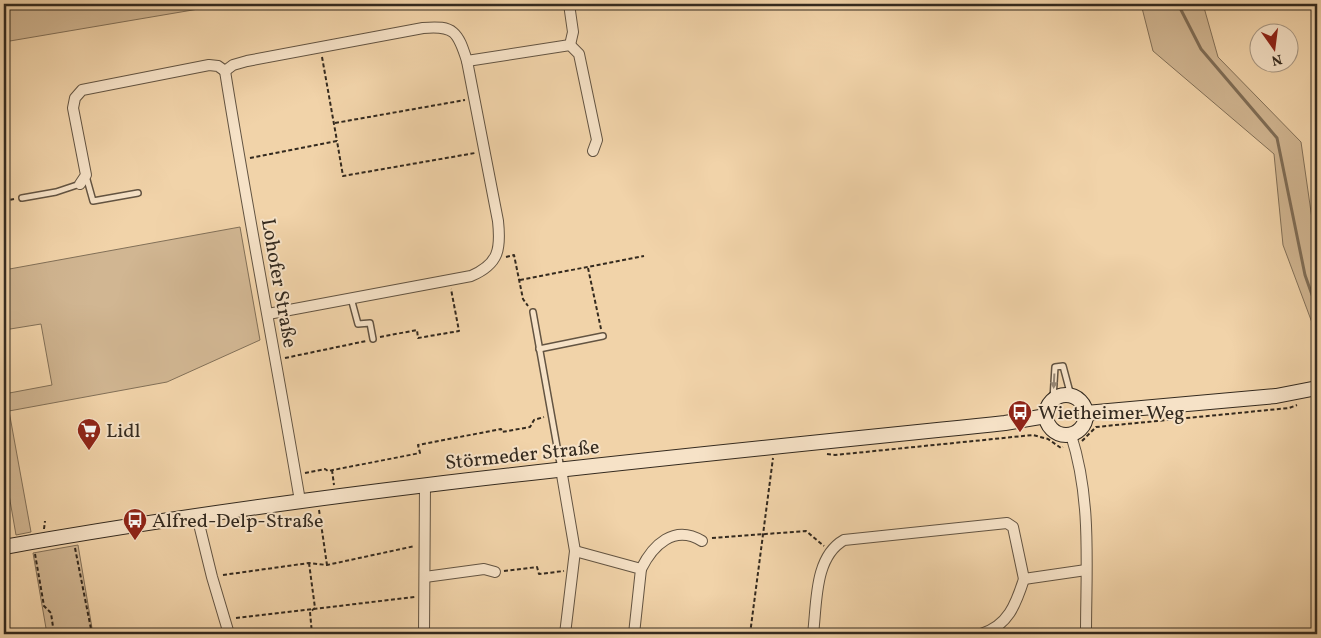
<svg xmlns="http://www.w3.org/2000/svg" width="1321" height="638" font-family="Vollkorn,serif">
<style>
.green{fill:#d1b692;stroke:#827058}
.lines{fill:none;stroke-linecap:round;stroke-linejoin:round}
.stream{stroke:#7f6d56;stroke-width:3}
.service-casing{stroke:#635442;stroke-width:8}
.minor-casing{stroke:#635442;stroke-width:12}
.secondary-casing{stroke:#342a1f;stroke-width:16}
.path{stroke:#342a1f;stroke-width:2;stroke-dasharray:4 2.5;stroke-linecap:butt}
.service{stroke:#f6e2c7;stroke-width:5}
.minor{stroke:#f6e2c7;stroke-width:10}
.secondary{stroke:#f6e2c7;stroke-width:14}
.oneway{fill:#958673}
.labels{text-anchor:middle;stroke-width:4;stroke-linejoin:round;paint-order:stroke}
.street-label{font-size:20px;fill:#342a1f;stroke:#f6e2c7}
.poi-label{font-size:20px;fill:#342a1f;stroke:#f6e2c7;text-anchor:start}
</style>
<rect width="100%" height="100%" fill="#f1d3a9"/>
<filter id="stains"><feTurbulence type="fractalNoise" baseFrequency=".004" numOctaves="4"/><feColorMatrix values="0 0 0 0 .2 0 0 0 0 .09 0 0 0 0 .02 0 0 0 .5 -.17"/></filter>
<radialGradient id="worn" r=".72"><stop offset=".6" stop-color="#630" stop-opacity="0"/><stop offset="1" stop-color="#630" stop-opacity=".3"/></radialGradient>
<g class="green">
<polygon points="38,4 228,4 4,42 4,9"/>
<polygon points="1141,4 1203,4 1218,57 1301,142 1317,254 1317,336 1283,245 1274,154 1153,51"/>
<polygon points="240,227 260,340 167,382 9,411 31,532 16,535 4,466 4,394 52,385 41,324 4,330 4,270"/>
<polygon points="78,545 93,634 47,634 33,553"/>
</g>
<g class="lines">
<polyline class="stream" points="1178,4 1201,49 1277,138 1305,275 1317,309"/>
<g class="service-casing">
<g id="service">
<polyline points="86,176 93,201 138,193"/>
<polyline points="22,198 56,192 80,184"/>
<polyline points="351,298 358,324 370,323 373,339"/>
<polyline points="533,312 561,469"/>
<polyline points="539,349 603,336"/>
<polyline points="1053,399 1055,367 1063,366 1071,396"/>
</g>
</g>
<g class="minor-casing">
<g id="minor">
<polyline points="569,4 573,32 570,45"/>
<polyline points="467,61 570,45 579,54 597,140 593,151"/>
<path d="M 225,71 L 233,65 L 247,61 L 423,28 C 454,25 458,32 467,61 L 498,221 C 501,249 499,264 471,276 L 268,314"/>
<path d="M 225,71 C 248,215 276,358 300,501"/>
<polyline points="80,184 86,175 73,108 75,98 82,90 209,65 218,66 225,71"/>
<path d="M 1071,435 C 1092,500 1086,567 1086,634"/>
<polyline points="561,469 575,551 565,634"/>
<polyline points="197,516 212,577 229,634"/>
<polyline points="575,551 641,569 634,634"/>
<path d="M 641,569 C 653,545 674,524 702,541"/>
<polyline points="425,577 484,569 495,572"/>
<polyline points="424,634 425,485"/>
<path d="M 813,634 C 817,603 814,557 844,540 L 1007,523 L 1013,527 L 1024,579 L 1086,570"/>
<path d="M 981,634 C 1008,626 1016,604 1024,579"/>
</g>
</g>
<g class="secondary-casing">
<g id="secondary">
<circle cx="1066" cy="415" r="20"/>
<polyline points="1086,413 1276,396 1317,388"/>
<path d="M 4,547 C 335,488 671,458 1005,423 L 1046,416"/>
</g>
</g>
<g class="path">
<polyline points="322,57 337,141"/>
<polyline points="335,123 465,100"/>
<polyline points="250,158 337,141 343,176 475,153"/>
<polyline points="4,201 14,199"/>
<polyline points="506,257 514,255 523,299 528,306"/>
<polyline points="588,268 601,329"/>
<polyline points="520,280 644,256"/>
<polyline points="380,337 417,330 418,338 459,331 451,289"/>
<polyline points="285,358 366,341"/>
<polyline points="1082,441 1096,427 1289,408 1297,405"/>
<polyline points="827,454 835,455 1033,435 1048,439 1061,448 1063,447"/>
<polyline points="332,470 334,485"/>
<polyline points="305,473 325,469 328,471 420,453 418,445 501,429 502,432 530,427 534,420 544,417"/>
<polyline points="319,510 327,565"/>
<polyline points="44,529 45,521"/>
<polyline points="712,538 806,531 824,546"/>
<polyline points="75,548 92,634"/>
<polyline points="35,554 44,606 51,613 54,634"/>
<polyline points="309,563 315,608 310,612 312,634"/>
<polyline points="504,571 537,567 539,574 564,571"/>
<polyline points="223,575 309,563 327,565 415,546"/>
<polyline points="236,618 415,597"/>
<polyline points="750,634 773,458"/>
</g>
<use href="#service" class="service"/>
<use href="#minor" class="minor"/>
<use href="#secondary" class="secondary"/>
</g>
<defs><path id="oneway-solid" d="M-6-.8H1V-3.2L6.5 0L1 3.2V.8H-6Z" transform="scale(1.25)"/></defs>
<use class="oneway" href="#oneway-solid" transform="translate(1054 381) rotate(93)"/>
<defs>
<g id="bus-pin" transform="scale(1.25)"><path d="M0 17L-7.5 6A9.5 9.5 0 1 1 7.5 6Z" fill="#8f2418" stroke="#f6e2c7"/><path d="M-5-6H5V4H4V6H2V4H-2V6H-4V4H-5ZM-3.5-4V0h7V-4ZM-3.5 1.2v1.5H-2V1.2ZM2 1.2v1.5H3.5V1.2Z" fill="#fff"/></g>
<g id="supermarket-pin" transform="scale(1.25)"><path d="M0 17L-7.5 6A9.5 9.5 0 1 1 7.5 6Z" fill="#8f2418" stroke="#f6e2c7"/><path d="M-6-5.5h2.5l.6 2H6L4.5 2H-2.5L-4.4-4H-6ZM-1.5 3.2a1.3 1.3 0 1 0 .1 0ZM3 3.2a1.3 1.3 0 1 0 .1 0Z" fill="#fff"/></g>
</defs>
<g fill-rule="evenodd">
<use href="#bus-pin" x="1020" y="412"/>
<use href="#supermarket-pin" x="89" y="430"/>
<use href="#bus-pin" x="135" y="520"/>
</g>
<g class="labels">
<g class="street-label">
<text transform="translate(280 283) rotate(80)" y="7">Lohofer Straße</text>
<text transform="translate(522 454) rotate(-6)" y="7">Störmeder Straße</text>
</g>
<g class="poi-label">
<text x="1038" y="419">Wietheimer Weg</text>
<text x="106" y="437">Lidl</text>
<text x="152" y="527">Alfred-Delp-Straße</text>
</g>
</g>
<rect width="1321" height="638" fill="none" stroke="#f1d3a9" stroke-width="20"/>
<rect x="5" y="5" width="1311" height="628" fill="none" stroke="#342a1f" stroke-width="2.5"/>
<rect x="10" y="10" width="1301" height="618" fill="none" stroke="#342a1f"/>
<g transform="translate(1274 48) rotate(166)"><circle r="24" fill="#f6e2c7" stroke="#a89884"/>
<path d="M0-4L9 19L0 12L-9 19Z" fill="#8f2418"/>
<text y="-8" font-size="14" font-weight="bold" text-anchor="middle" fill="#342a1f">N</text>
</g>
<rect width="100%" height="100%" filter="url(#stains)"/>
<rect width="100%" height="100%" fill="url(#worn)"/>
</svg>
